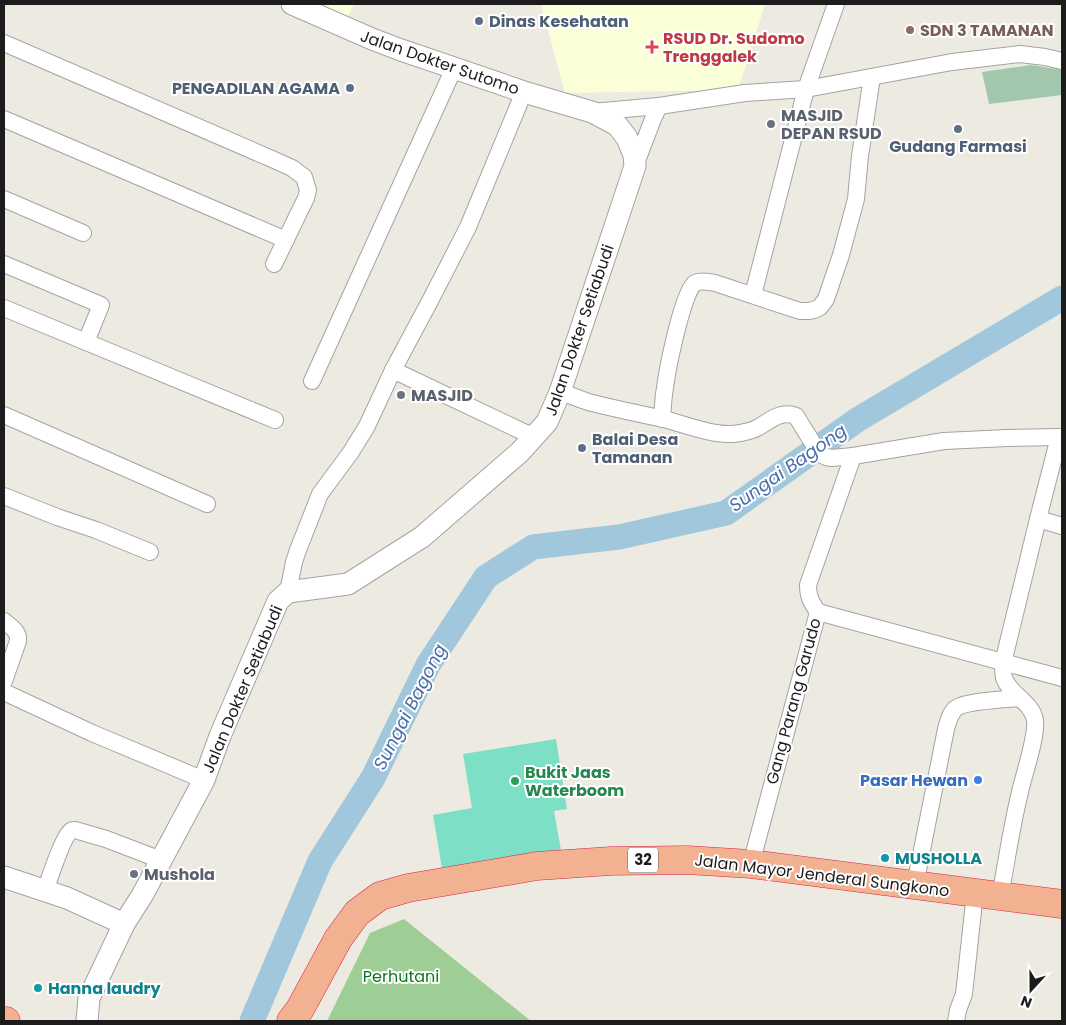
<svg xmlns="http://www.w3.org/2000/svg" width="1066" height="1025" font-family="Poppins,sans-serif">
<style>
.education{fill:#faffd8}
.forest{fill:#9ece95}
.cemetery{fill:#a2c7ac}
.pitch{fill:#7ddfc5}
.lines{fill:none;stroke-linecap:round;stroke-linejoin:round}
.river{stroke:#a0c7dc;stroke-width:25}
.minor-casing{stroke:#a3a3a3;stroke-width:18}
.tertiary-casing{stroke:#a3a3a3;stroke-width:23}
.trunk-casing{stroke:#d82149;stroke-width:29}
.minor{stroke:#fff;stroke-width:16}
.tertiary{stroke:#fff;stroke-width:21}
.trunk{stroke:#f2b291;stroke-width:28}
.service-dot{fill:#5c6f8a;stroke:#fff;stroke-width:2}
.education-dot{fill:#8d6e63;stroke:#fff;stroke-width:2}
.health-dot{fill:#e0444e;stroke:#fff;stroke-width:2}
.worship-dot{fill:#6b7280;stroke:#fff;stroke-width:2}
.shop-dot{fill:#3f7fe0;stroke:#fff;stroke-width:2}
.leisure-dot{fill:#2e9e5b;stroke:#fff;stroke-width:2}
.culture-dot{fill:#0f9aa8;stroke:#fff;stroke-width:2}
.labels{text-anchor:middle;stroke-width:4;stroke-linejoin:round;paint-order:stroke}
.shield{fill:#fff;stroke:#606060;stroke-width:1}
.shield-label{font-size:15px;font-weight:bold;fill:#1c1c1c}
.service-label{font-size:16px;font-weight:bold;fill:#4e5e75;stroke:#fff;text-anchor:start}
.education-label{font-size:16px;font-weight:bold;fill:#785e54;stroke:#fff;text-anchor:start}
.health-label{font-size:16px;font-weight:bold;fill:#be3a42;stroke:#fff;text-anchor:start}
.street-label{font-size:16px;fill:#1c1c1c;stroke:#fff}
.worship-label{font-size:16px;font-weight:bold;fill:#5b616d;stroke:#fff;text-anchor:start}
.leisure-label{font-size:16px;font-weight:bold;fill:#27864d;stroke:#fff;text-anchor:start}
.shop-label{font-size:16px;font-weight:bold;fill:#366cbe;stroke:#fff;text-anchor:end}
.culture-label{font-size:16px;font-weight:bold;fill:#0d838f;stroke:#fff;text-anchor:start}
.park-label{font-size:16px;fill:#097a20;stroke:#fff}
.water-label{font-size:18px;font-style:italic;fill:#476dac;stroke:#fff}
</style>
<rect width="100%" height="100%" fill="#edebe1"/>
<g class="education">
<polygon points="293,4 354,4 343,26"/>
<polygon points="541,4 765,4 738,90 565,93"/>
</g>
<polygon class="forest" points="404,919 531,1021 327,1021 370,933"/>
<polygon class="cemetery" points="1031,65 1062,70 1062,95 989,104 982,72"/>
<polygon class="pitch" points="556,739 567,809 554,811 562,856 443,875 433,815 472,808 463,754"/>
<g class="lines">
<polyline class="river" points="252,1021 320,861 373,778 428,665 486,577 533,547 619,537 726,513 857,420 1062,298"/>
<g class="minor-casing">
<g id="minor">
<polyline points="4,43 272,159 292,168 304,177 308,190 306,198 274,264"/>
<polyline points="592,112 659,106 745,93 806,89 952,62 1020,54 1045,57 1062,61"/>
<polyline points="4,119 286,240"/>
<polyline points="635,166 653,119 659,106"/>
<polyline points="4,199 83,233"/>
<polyline points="4,264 101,305 86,342"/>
<polyline points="753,295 806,89 836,4"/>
<polyline points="4,308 275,420"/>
<polyline points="393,370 534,437"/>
<polyline points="312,381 454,68"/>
<path d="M 560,392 C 571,395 581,400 592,403 C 616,409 640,414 664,419 C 683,424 711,435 731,434 C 737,434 752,431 757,428 C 770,421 780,410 796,416 L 819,453 L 826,457 L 832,458 L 853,456 L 944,441 L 1007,438 L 1062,437"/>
<polyline points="4,415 207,504"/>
<path d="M 662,419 C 663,409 663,398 665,388 C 667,371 683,290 695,283 C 701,280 708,282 715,283 L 800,311 L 808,311 L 814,310 L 820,307 L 826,299 L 841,255 L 856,199 L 860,156 L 872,77"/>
<polyline points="4,496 57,517 96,530 150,552"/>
<polyline points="1038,519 1062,526"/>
<polyline points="288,592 294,562 298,550 320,494 351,452 367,426 393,370 431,299 468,227 524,92"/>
<polyline points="818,612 1062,678"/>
<path d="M 4,621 C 11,627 19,631 18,641 L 4,681"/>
<polyline points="4,692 92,733 204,780"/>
<path d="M 751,864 L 818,612 C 811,602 808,597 808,585 L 853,456"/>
<path d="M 915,885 L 946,729 C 948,722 950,713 956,708 C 965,701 1007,699 1020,698"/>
<path d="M 45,891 C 49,880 63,836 71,831 C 72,830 74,830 75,830 L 106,839 L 161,860"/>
<path d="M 1000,896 C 1007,860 1012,823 1021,788 C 1025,771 1037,736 1035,720 C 1032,702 1010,695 1004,678 C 1003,673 1003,667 1003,663 L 1038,519 L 1059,437"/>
<polyline points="956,1021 958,1010 964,994 975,893"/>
</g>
</g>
<g class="tertiary-casing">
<g id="tertiary">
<polyline points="4,877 67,898 124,924"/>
<polyline points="87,1021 89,998 124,924 143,894 204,780 220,736 278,601 288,592 348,584 422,537 520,452 547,422 560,392 635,166 634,155 627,138 617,125 592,112 524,92 401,50 372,39 292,4"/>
</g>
</g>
<g class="trunk-casing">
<g id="trunk">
<polyline points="4,1021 6,1021"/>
<polyline points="291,1021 300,1009 338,939 357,913 380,896 408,888 537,866 611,861 687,860 751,864 1062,904"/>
</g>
</g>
<use href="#minor" class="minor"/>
<use href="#tertiary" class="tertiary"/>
<use href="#trunk" class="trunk"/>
</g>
<g class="service-dot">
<circle cx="479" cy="21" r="5"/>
<circle cx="350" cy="88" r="5"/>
<circle cx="958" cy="129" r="5"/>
<circle cx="582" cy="448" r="5"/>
</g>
<circle class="education-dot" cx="910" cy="30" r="5"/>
<path class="health-dot" d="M649.5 39.5h5v5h5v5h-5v5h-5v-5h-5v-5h5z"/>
<g class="worship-dot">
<circle cx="771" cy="124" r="5"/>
<circle cx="401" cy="395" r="5"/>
<circle cx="134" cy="874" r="5"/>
</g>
<circle class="shop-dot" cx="978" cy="780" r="5"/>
<circle class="leisure-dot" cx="515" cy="781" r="5"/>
<g class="culture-dot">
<circle cx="885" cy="858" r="5"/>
<circle cx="38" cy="988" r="5"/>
</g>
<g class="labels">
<rect class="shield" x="628" y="847.5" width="30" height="25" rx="4"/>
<g class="shield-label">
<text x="643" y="865">32</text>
</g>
<g class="service-label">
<text x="489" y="27">Dinas Kesehatan</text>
<text x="340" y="94" text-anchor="end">PENGADILAN AGAMA</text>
<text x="958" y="152" text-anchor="middle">Gudang Farmasi</text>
<text x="592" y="445">Balai Desa<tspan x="592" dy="18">Tamanan</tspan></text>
</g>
<g class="education-label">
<text x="920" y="36">SDN 3 TAMANAN</text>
</g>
<g class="health-label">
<text x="663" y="44">RSUD Dr. Sudomo<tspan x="663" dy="18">Trenggalek</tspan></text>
</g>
<g class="street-label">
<text transform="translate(440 62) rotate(19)" y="6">Jalan Dokter Sutomo</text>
<text transform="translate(579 330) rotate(-71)" y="6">Jalan Dokter Setiabudi</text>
<text transform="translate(242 689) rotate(-67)" y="6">Jalan Dokter Setiabudi</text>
<text transform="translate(793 701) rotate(-75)" y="6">Gang Parang Garudo</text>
<text transform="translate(822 875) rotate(7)" y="6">Jalan Mayor Jenderal Sungkono</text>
</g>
<g class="worship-label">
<text x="781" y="121">MASJID<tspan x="781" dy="18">DEPAN RSUD</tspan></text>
<text x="411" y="401">MASJID</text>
<text x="144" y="880">Mushola</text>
</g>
<g class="leisure-label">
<text x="525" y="778">Bukit Jaas<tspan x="525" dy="18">Waterboom</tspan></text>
</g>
<g class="shop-label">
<text x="968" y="786">Pasar Hewan</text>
</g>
<g class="culture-label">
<text x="895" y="864">MUSHOLLA</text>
<text x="48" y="994">Hanna laudry</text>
</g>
<g class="park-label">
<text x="401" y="982">Perhutani</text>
</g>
<g class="water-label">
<text transform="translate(788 468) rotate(-35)" y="6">Sungai Bagong</text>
<text transform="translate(410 707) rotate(-63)" y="6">Sungai Bagong</text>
</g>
</g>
<rect width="1066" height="1025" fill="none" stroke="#1c1c1c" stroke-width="10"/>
<g transform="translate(1031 990) rotate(201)" stroke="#ffffff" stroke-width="4" paint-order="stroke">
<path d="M0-4L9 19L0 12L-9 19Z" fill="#1c1c1c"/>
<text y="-8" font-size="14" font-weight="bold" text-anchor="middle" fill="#1c1c1c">N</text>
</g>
</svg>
